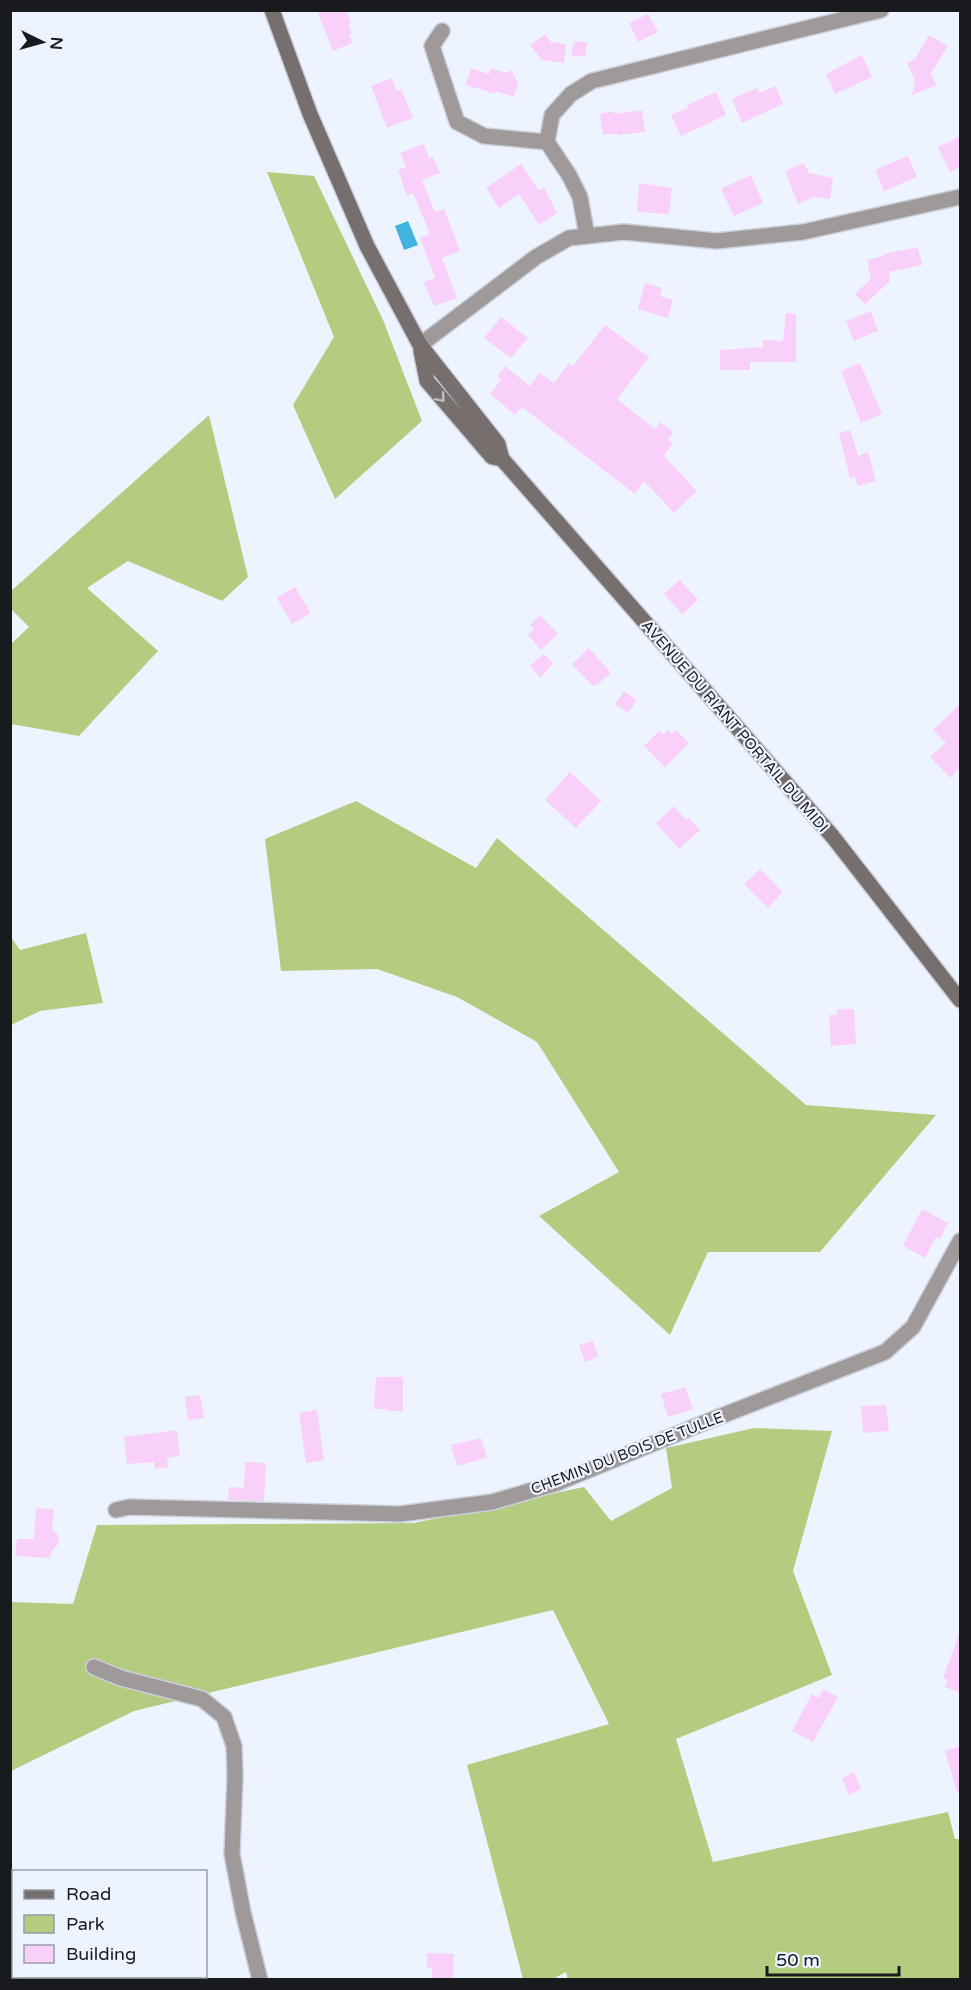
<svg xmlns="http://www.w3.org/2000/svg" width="971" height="1990" font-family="'Varela Round',sans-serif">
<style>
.green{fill:#b4cc80}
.water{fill:#40b3df}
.building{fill:#f9d0fa}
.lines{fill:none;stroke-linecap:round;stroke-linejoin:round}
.minor-casing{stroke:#cbd1db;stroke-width:18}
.secondary-casing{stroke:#cbd1db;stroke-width:18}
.minor{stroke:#9f9999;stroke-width:15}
.secondary{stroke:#776e6e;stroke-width:15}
.oneway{stroke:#bebec5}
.labels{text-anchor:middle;stroke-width:4.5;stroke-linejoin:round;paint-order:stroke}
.street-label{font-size:15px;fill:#181a1e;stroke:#edf4ff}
</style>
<rect width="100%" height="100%" fill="#edf4ff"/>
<g class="green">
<polygon points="267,172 314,176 383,320 422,421 335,499 293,405 334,337"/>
<polygon points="209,415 248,577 222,601 128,561 87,588 158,651 79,736 11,724 11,644 29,627 11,609 11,591"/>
<polygon points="356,801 476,868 497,838 806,1105 936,1115 820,1252 708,1252 670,1335 539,1216 619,1172 537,1042 457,997 377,969 281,971 265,839"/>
<polygon points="86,933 103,1003 40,1011 11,1025 11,937 20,950"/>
<polygon points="754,1428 832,1431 793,1571 832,1675 676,1739 713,1862 948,1812 955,1839 960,1839 960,1979 568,1980 566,1972 553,1979 523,1979 467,1765 609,1724 553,1610 134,1711 11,1771 11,1602 73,1604 97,1525 414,1523 584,1487 611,1521 672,1488 666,1448"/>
</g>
<polygon class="water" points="408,221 418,245 404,250 395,226"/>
<g class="building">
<polygon points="326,10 346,10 351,23 348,24 352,34 349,35 352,43 333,51 318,13"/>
<polygon points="648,14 658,32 638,42 629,23"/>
<polygon points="545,34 551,42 566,44 564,63 542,60 530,45"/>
<polygon points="929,35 948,46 931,73 936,85 912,95 915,80 907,63 915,59"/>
<polygon points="574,41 587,43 585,57 571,55"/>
<polygon points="862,55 872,77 835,94 826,74"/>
<polygon points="471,68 489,74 491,68 506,73 512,70 518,84 514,97 495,91 496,94 466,85"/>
<polygon points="392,78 397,91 401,89 413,118 387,128 371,86"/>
<polygon points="776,86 783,104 742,123 732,99 757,88 759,93"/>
<polygon points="716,92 726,115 681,136 671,115 688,108 687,105"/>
<polygon points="642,110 645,132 618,135 618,133 603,135 600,114 614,111 615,114"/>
<polygon points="960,137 960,167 950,172 938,147"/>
<polygon points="424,144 429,158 433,157 440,173 422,180 435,212 444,209 460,251 442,258 457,298 434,306 424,282 435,278 420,238 430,234 413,193 407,196 398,170 406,167 400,153"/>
<polygon points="908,156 917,177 884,191 875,170"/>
<polygon points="804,163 809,173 833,178 830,199 814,197 798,204 785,171"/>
<polygon points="521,164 539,191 544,187 557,213 539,225 519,194 499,208 486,188"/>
<polygon points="751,175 763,203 734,216 721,189"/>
<polygon points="639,183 672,188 669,214 637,212"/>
<polygon points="918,247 922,265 889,272 890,281 865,304 855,294 871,279 867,260 884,256 884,254"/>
<polygon points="645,283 662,288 660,296 673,300 668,318 638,309"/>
<polygon points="871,311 878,331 854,341 846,321"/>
<polygon points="786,313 796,314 796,362 750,362 750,370 720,370 720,350 763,347 763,340 783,341"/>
<polygon points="501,317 528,338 511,358 484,338"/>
<polygon points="605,325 649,357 617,399 655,429 660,422 673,432 668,439 673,443 664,456 697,491 674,513 644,481 635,494 522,407 515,415 490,394 501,380 497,377 505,366 530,386 540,373 554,383 569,363 573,366"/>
<polygon points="860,363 882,414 861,423 841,371"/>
<polygon points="850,430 858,456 868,452 876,481 858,486 855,477 850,478 839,433"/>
<polygon points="680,580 698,600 682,614 664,594"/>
<polygon points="295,587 311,613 292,624 277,598"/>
<polygon points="540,615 558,634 541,650 528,635 534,629 530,625"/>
<polygon points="589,648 611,673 597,685 592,685 572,664"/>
<polygon points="544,654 553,663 541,678 530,666"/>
<polygon points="624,691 637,700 628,713 615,704"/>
<polygon points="960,704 960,767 950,778 930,757 946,743 933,730"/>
<polygon points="668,730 671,733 676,730 689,743 665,767 644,746 659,731 664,735"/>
<polygon points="570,772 601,801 576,828 545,800"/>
<polygon points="674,806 686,820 689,818 700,830 679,849 656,823"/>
<polygon points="760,869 783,892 768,908 744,884"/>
<polygon points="854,1009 856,1044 831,1046 829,1015 837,1015 837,1010"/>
<polygon points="922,1209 948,1223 940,1239 936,1237 925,1258 903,1246"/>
<polygon points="593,1341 598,1357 585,1362 579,1345"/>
<polygon points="376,1377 403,1377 403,1411 387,1411 387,1409 374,1409"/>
<polygon points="685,1387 693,1409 668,1417 661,1394"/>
<polygon points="200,1395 204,1418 188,1420 185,1397"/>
<polygon points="886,1405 889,1431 863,1433 861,1406"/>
<polygon points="317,1410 324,1460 306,1463 299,1413"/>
<polygon points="177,1430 180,1456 167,1458 168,1467 155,1469 154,1462 127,1464 124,1437"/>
<polygon points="481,1438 487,1458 457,1466 451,1445"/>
<polygon points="245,1462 266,1463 264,1501 228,1500 229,1487 244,1488"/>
<polygon points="36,1508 54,1509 52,1529 59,1536 58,1544 51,1552 50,1558 15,1556 17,1539 34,1539"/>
<polygon points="959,1634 960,1634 960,1693 945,1687 948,1680 943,1678"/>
<polygon points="823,1689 838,1697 813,1742 792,1731 812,1694 819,1698"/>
<polygon points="960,1746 960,1791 957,1792 945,1751"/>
<polygon points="854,1772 861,1789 849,1795 842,1778"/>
<polygon points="427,1953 454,1954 453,1980 432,1980 432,1968 427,1967"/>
</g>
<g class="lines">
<g class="minor-casing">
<g id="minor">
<polyline points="442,31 432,46 457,122 484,136 547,142"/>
<polyline points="587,236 580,197 569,175 547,142 552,115 571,94 592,81 881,10"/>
<polyline points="420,345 536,257 569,238 624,232 717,241 803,232 960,197"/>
<polyline points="116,1510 129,1507 400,1514 492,1502 557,1483 716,1418 885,1352 913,1327 960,1241"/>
<polyline points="94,1667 121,1678 202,1699 224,1717 234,1746 235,1776 232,1854 243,1912 260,1980"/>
</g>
</g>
<g class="secondary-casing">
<g id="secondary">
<polyline points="272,10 310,114 367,246 420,345 498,444 502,459 833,837 960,1000"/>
<polyline points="421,351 427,381 492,457 502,459"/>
</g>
</g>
<use href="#minor" class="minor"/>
<use href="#secondary" class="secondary"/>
</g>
<defs><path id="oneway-chevron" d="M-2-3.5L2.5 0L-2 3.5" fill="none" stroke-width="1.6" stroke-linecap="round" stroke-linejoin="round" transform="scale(1.5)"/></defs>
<use class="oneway" href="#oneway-chevron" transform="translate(441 398) rotate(49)"/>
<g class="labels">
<g class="street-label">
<text transform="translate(735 726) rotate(49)" y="5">AVENUE DU RIANT PORTAIL DU MIDI</text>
<text transform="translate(627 1453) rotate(-21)" y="5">CHEMIN DU BOIS DE TULLE</text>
</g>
</g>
<rect width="971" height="1990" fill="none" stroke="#181a1e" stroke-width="24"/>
<rect x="12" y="1870" width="195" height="108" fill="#edf4ff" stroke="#989da5" stroke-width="1.5"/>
<rect x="24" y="1890" width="30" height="9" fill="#776e6e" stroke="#989da5" stroke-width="1.5"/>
<text x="66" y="1900" font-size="18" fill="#181a1e">Road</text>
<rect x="24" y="1915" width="30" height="18" fill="#b4cc80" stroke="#989da5" stroke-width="1.5"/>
<text x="66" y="1930" font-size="18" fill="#181a1e">Park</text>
<rect x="24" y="1945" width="30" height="18" fill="#f9d0fa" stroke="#989da5" stroke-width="1.5"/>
<text x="66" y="1960" font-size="18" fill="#181a1e">Building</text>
<g transform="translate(42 42) rotate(95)" stroke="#edf4ff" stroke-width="4.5" paint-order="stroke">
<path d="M0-4.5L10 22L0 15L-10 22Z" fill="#181a1e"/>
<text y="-9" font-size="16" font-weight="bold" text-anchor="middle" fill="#181a1e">N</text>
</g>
<path d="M767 1966v9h132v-9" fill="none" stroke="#181a1e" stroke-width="3"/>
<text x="776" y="1966" font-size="18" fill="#181a1e" stroke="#edf4ff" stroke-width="4.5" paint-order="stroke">50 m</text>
</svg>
